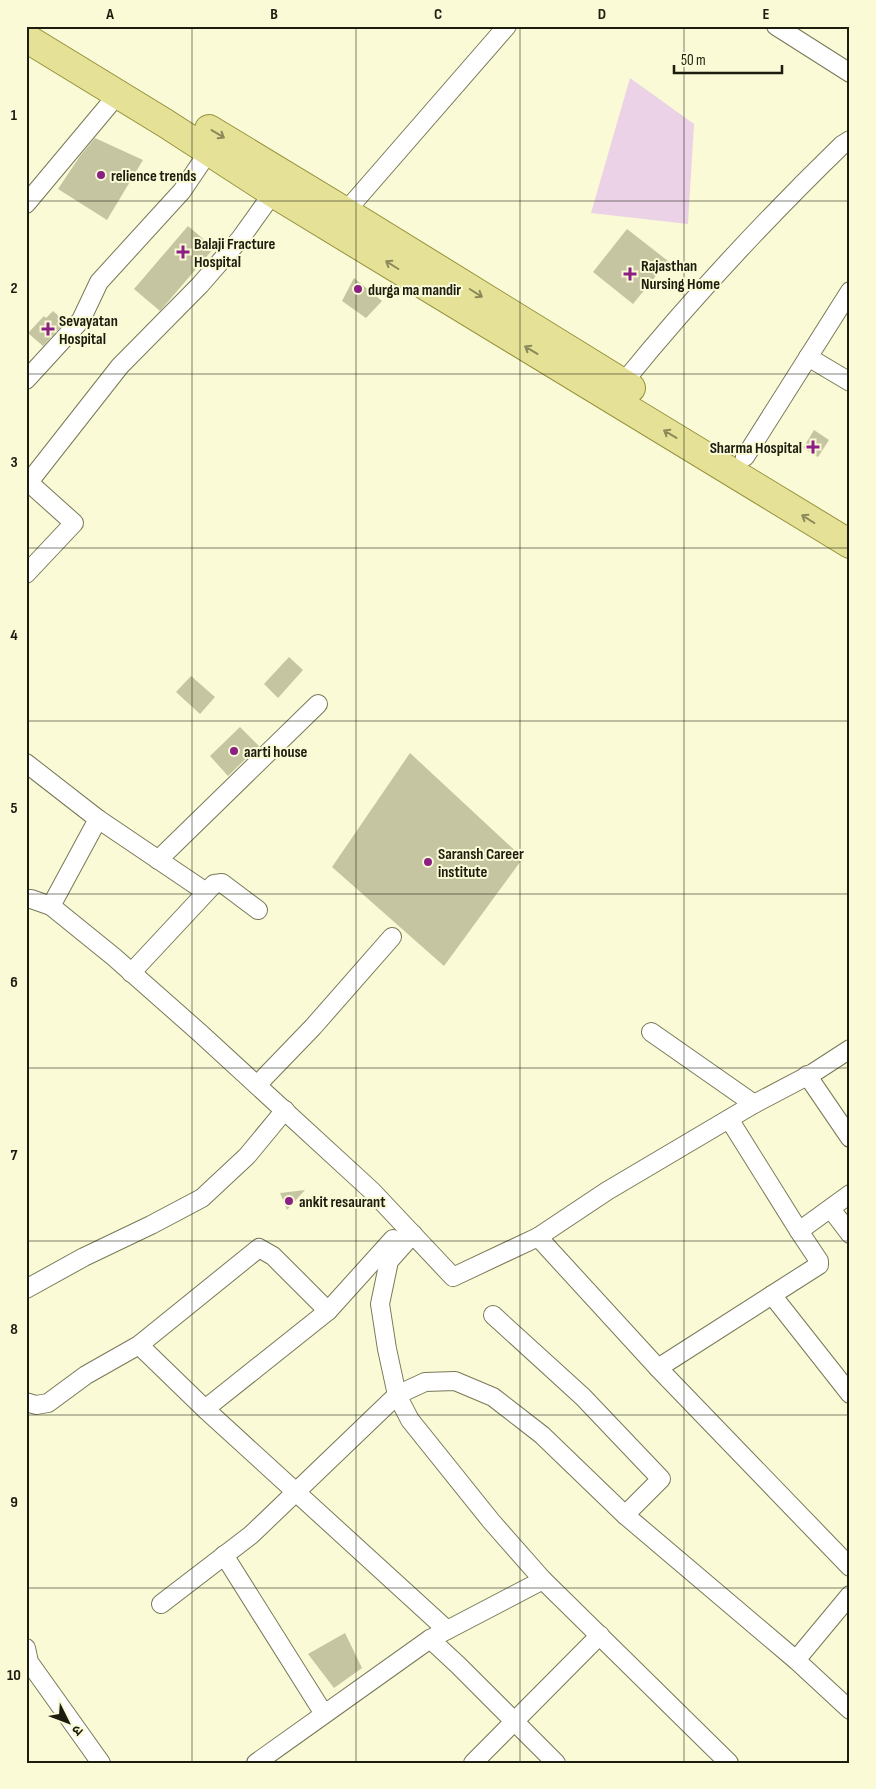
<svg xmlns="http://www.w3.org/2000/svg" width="876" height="1789" font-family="'Sofia Sans Condensed','Noto Sans Devanagari',sans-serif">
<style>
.green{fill:#ebd2e7}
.building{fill:#c6c5a2}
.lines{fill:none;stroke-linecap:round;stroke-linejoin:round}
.minor-casing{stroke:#797858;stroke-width:20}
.primary-casing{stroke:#94903a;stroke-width:30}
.minor{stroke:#fff;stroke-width:18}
.primary{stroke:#e5e297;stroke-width:28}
.oneway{stroke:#8b895a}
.grid{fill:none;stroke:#1c1c0f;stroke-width:1;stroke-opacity:0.55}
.poi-dot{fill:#8c1f83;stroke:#fafad6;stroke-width:2}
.labels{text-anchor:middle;stroke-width:4;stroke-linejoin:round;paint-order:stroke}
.poi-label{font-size:16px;font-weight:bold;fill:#1c1c0f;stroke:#fafad6;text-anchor:start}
.neatline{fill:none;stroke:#1c1c0f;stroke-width:2}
.grid-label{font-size:16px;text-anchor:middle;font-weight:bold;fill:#1c1c0f}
</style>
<rect width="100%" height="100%" fill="#fafad6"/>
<polygon class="green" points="630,78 694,124 688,224 591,213"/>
<g class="building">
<polygon points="95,138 143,160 107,220 58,189 80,156"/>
<polygon points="188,226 214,248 160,311 134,289"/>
<polygon points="627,229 668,261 633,304 593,272"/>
<polygon points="354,278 382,301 366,318 342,301"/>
<polygon points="53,311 65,322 43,346 28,333 44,316 46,318"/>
<polygon points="814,430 829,440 818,457 803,448"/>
<polygon points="289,657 303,670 278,698 264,684"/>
<polygon points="191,676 215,697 200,714 176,692"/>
<polygon points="240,727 259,746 228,776 210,756"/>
<polygon points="410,753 523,858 444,966 332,867"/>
<polygon points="305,1190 287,1210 280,1193"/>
<polygon points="345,1633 362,1668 334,1688 308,1654"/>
</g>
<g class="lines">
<g class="minor-casing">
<g id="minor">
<polyline points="776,26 850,73"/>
<polyline points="26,204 118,94"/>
<polyline points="340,218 507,26"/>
<polyline points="808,357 850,382"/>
<polyline points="26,380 81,320 99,282 182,191 209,151"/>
<path d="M 623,383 C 691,299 765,220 842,145 L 850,140"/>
<polyline points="745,457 850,291"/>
<polyline points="26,480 74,523 26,574"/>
<polyline points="29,482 120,366 200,285 240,239 273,193"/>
<polyline points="26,763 98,819 51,906"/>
<polyline points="98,819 206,892"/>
<polyline points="158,860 318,704"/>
<polyline points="26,899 31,899 51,906 114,957 200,1033 372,1191 453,1277 538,1237 658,1368 850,1567"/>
<polyline points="131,973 214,884 222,883 258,910"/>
<polyline points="651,1032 754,1104"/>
<polyline points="807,1075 850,1138"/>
<polyline points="257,1085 313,1027 392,937"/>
<polyline points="729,1119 799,1231"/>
<polyline points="831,1209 850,1234"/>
<polyline points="413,1234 389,1261 380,1304 387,1349 397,1395 410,1420 491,1521 543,1580 729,1763"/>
<polyline points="538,1237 607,1191 754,1104 813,1073 850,1049"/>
<polyline points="26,1289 84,1257 151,1225 202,1198 247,1156 285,1110"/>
<polyline points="772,1295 819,1265 819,1261 799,1231 850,1194"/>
<polyline points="493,1315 583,1397 661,1479 625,1515 796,1660"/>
<polyline points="139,1345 205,1409 447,1630"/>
<polyline points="658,1368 772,1295 850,1394"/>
<polyline points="26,1402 36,1405 48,1403 86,1375 139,1345 259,1248 273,1256 328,1311"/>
<polyline points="205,1409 328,1311 393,1239"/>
<polyline points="224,1555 324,1714"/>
<polyline points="850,1595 796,1660 850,1710"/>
<polyline points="161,1604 251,1535 397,1395 425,1382 455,1381 493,1397 542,1435 625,1515"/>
<polyline points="430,1639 458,1665 556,1763"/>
<polyline points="26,1648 29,1662 101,1763"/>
<polyline points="256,1763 430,1639 543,1580"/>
<polyline points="473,1763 600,1635"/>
</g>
</g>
<g class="primary-casing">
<g id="primary">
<polyline points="26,38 165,123 273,193 850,544"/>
<polyline points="209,129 346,212 631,388"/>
</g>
</g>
<use href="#minor" class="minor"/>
<use href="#primary" class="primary"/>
</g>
<defs><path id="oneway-shaft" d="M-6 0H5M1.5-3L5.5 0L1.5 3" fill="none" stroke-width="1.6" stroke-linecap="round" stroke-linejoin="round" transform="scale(1.25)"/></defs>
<g class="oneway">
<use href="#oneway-shaft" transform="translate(218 134) rotate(31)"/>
<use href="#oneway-shaft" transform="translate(392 265) rotate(-148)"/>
<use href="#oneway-shaft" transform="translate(476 293) rotate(32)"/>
<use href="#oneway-shaft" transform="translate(531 350) rotate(-149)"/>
<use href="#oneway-shaft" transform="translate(670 434) rotate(-149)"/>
<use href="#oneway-shaft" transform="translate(808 519) rotate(-148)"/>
</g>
<path class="grid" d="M 192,26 L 192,1763M 356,26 L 356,1763M 520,26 L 520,1763M 684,26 L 684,1763M 26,201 L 850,201M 26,374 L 850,374M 26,548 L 850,548M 26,721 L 850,721M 26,894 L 850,894M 26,1068 L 850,1068M 26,1241 L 850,1241M 26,1415 L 850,1415M 26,1588 L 850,1588"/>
<g class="poi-dot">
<circle cx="101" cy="175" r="5"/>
<path d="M180.5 244.5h5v5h5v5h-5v5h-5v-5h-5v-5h5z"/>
<path d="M627.5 266.5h5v5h5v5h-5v5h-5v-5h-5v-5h5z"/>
<circle cx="358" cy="289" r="5"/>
<path d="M45.5 321.5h5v5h5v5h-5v5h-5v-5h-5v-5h5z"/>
<path d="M810.5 439.5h5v5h5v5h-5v5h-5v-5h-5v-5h5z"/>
<circle cx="234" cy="751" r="5"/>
<circle cx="428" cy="862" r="5"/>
<circle cx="289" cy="1201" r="5"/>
</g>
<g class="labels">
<g class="poi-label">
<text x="111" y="181">relience trends</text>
<text x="194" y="249">Balaji Fracture<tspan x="194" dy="18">Hospital</tspan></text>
<text x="641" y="271">Rajasthan<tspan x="641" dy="18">Nursing Home</tspan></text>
<text x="368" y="295">durga ma mandir</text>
<text x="59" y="326">Sevayatan<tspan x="59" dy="18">Hospital</tspan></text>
<text x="802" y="453" text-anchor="end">Sharma Hospital</text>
<text x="244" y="757">aarti house</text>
<text x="438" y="859">Saransh Career<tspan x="438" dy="18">institute</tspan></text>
<text x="299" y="1207">ankit resaurant</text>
</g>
</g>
<rect width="876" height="1789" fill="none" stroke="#fafad6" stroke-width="55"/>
<g transform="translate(68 1722) rotate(132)" stroke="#fafad6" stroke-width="4" paint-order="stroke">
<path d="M0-4L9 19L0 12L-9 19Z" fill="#1c1c0f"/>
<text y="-8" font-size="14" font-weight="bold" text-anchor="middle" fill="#1c1c0f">उ</text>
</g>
<path d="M674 65v8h108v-8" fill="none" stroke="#1c1c0f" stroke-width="2.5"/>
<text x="681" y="65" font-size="15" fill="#1c1c0f" stroke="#fafad6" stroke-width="4" paint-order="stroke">50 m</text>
<rect x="28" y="28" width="820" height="1734" class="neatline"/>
<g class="grid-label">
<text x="110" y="19">A</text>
<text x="274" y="19">B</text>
<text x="438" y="19">C</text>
<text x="602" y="19">D</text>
<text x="766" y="19">E</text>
<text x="14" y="120">1</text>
<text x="14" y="293">2</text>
<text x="14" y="467">3</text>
<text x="14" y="640">4</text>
<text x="14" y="813">5</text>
<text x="14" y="987">6</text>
<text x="14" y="1160">7</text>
<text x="14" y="1334">8</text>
<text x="14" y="1507">9</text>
<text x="14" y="1680">10</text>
</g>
</svg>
